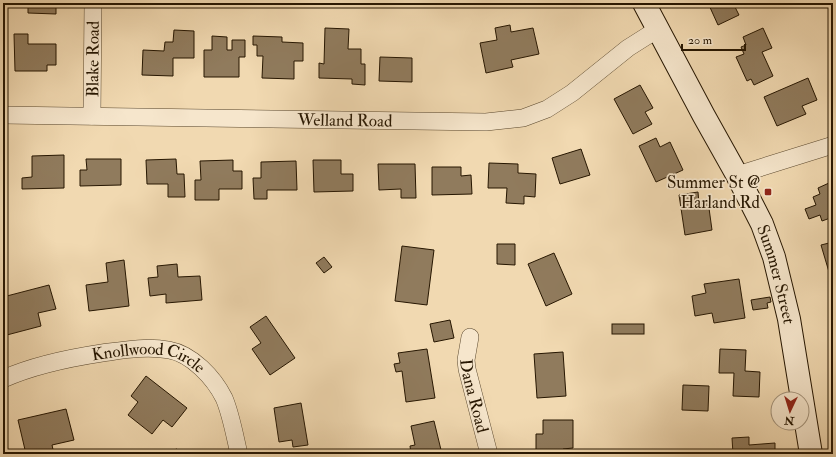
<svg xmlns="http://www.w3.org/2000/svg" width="836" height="457" font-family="'IM FELL Double Pica',serif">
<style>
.building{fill:#907b5d;stroke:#261601}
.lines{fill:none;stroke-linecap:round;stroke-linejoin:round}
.street-casing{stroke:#59472d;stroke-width:18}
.secondary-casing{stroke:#261601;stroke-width:24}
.street{stroke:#f6e6cc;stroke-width:17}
.secondary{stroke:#f6e6cc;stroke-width:22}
.poi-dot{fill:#8f2418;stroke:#f6e6cc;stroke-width:1.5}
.labels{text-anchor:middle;stroke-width:3.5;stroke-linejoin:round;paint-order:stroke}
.street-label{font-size:17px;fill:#261601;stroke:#f6e6cc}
.poi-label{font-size:17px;fill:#261601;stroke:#f6e6cc;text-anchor:end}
</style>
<rect width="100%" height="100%" fill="#f1d9b1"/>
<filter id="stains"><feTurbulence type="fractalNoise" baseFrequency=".005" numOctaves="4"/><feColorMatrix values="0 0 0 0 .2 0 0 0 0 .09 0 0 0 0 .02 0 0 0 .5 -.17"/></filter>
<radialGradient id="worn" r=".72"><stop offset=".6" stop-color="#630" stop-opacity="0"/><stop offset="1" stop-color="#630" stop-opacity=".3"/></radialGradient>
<g class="building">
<polygon points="28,3 56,3 56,14 28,13"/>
<polygon points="708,3 733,3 739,15 718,25"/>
<polygon points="510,25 511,32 533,28 539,54 511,60 513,67 486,73 480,43 497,40 495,28"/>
<polygon points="325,28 349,29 348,49 361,49 361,64 365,64 365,85 352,84 352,79 319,78 319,63 324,64"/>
<polygon points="763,28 772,48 762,52 773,76 754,85 751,79 747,81 736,57 744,54 741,47 746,45 743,37"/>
<polygon points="174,30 194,31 194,58 173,58 173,76 142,75 143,50 164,51 165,42 173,42"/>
<polygon points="14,34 28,34 28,44 56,44 56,65 47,65 47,71 15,71"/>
<polygon points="212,36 227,37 227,50 232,50 232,40 245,40 245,57 239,57 239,77 204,77 204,50 212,50"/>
<polygon points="253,36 282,37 282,42 303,43 303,61 294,61 294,79 262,78 263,56 257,56 257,45 253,45"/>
<polygon points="380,57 412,58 412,82 379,81"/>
<polygon points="808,78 817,100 802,106 806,114 777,126 764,97"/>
<polygon points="640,85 653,108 645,112 652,124 633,134 614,99"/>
<polygon points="656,138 660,147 670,142 683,170 656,182 639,146"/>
<polygon points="581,149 590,175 560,184 552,158"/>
<polygon points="64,155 64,188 22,189 22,178 32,177 32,156"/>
<polygon points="86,159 121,159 121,185 80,186 80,170 87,170"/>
<polygon points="176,159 177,174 184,174 185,197 168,197 168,184 147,184 146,160"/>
<polygon points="233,160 233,171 242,171 242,189 219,189 219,200 195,200 195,180 201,180 200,161"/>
<polygon points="313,160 341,160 341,174 353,174 353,191 314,192"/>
<polygon points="296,161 297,190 267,190 267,199 254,199 253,178 261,178 261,162"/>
<polygon points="489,163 518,164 518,173 536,174 535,197 524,196 524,204 506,203 507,188 488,188"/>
<polygon points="378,164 415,164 416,198 401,198 401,189 379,190"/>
<polygon points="432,167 461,167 461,176 471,175 472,194 432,195"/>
<polygon points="829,183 832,190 833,190 833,217 822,221 820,215 809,219 805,209 816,205 813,197 820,194 818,188"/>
<polygon points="698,192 699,203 708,201 712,230 685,235 679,195"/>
<polygon points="833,242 833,271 829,272 821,245"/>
<polygon points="497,244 515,244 515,265 497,264"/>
<polygon points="402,246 434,250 427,305 395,301"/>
<polygon points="554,253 572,294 546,306 528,264"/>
<polygon points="324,257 332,267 324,273 316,263"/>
<polygon points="124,260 129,306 89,311 86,285 108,282 106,263"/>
<polygon points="177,264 178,277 200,276 202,300 166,303 166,294 150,296 148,278 158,277 157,266"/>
<polygon points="739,279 745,318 714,323 712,313 695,316 692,296 706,293 704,284"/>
<polygon points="49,285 56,309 38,313 41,326 3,336 3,297"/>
<polygon points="770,297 771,302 767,303 768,308 753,310 751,300"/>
<polygon points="266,316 295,358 270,375 252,349 261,343 250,327"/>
<polygon points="450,320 454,338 434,342 430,324"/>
<rect x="612" y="324" width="32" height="10"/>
<polygon points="427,349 435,398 406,402 402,371 396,372 394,364 400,363 398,353"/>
<polygon points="720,349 746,350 745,371 760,372 759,397 733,396 734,373 719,373"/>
<polygon points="563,352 566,396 537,398 534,354"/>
<polygon points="146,376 187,408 172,427 163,420 152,434 128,415 138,402 131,396"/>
<polygon points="683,385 709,386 708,411 682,410"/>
<polygon points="301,403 308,445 293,447 292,440 279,442 274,408"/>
<polygon points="66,409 74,440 52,445 54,454 26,454 18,420"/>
<polygon points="543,420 573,420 573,448 563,449 563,454 536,454 536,434 543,434"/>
<polygon points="434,421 442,454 411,454 410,446 415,445 411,426"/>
<polygon points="749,437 749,445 775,443 775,454 733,454 732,438"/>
<polygon points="177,449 178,454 160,454"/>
</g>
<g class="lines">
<g class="street-casing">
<g id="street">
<path id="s1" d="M 3,115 L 486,122 L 523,118 L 547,109 L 572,93 L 628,48 L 658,29"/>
<path id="s2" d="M 92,116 L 93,3"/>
<polyline points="737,175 833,145"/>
<path id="s3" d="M 470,337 L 466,360 L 467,369 L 489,454"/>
<path id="s4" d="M 3,379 C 34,365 69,358 102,353 C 124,350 146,346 169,350 C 192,354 214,378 224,398 C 231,414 235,437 239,454"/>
</g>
</g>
<g class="secondary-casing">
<g id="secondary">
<path id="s5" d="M 644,3 L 704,116 L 737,175 L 762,224 L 774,257 L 789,319 L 811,454"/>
</g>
</g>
<use href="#street" class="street"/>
<use href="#secondary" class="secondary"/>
</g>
<rect class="poi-dot" x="764" y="188" width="8" height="8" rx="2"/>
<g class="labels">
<g class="street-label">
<text dy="6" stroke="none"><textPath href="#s2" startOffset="57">Blake Road</textPath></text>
<text dy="6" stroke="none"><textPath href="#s1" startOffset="342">Welland Road</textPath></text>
<text dy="6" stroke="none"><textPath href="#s5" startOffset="303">Summer Street</textPath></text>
<text dy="6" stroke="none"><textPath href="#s4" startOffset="151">Knollwood Circle</textPath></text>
<text dy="6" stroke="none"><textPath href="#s3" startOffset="60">Dana Road</textPath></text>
</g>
<g class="poi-label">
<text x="760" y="188">Summer St @<tspan x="760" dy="20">Harland Rd</tspan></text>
</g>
</g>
<rect width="836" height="457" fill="none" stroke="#f1d9b1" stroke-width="16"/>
<rect x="4" y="4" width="828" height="449" fill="none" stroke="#261601" stroke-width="2"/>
<rect x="8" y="8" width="820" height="441" fill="none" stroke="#261601"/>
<g transform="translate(790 411) rotate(184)"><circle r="19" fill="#f6e6cc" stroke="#a3937b"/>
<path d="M0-3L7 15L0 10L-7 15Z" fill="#8f2418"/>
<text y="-6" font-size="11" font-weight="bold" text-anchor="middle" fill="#261601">N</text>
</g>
<path d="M682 44v6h63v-6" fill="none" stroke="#261601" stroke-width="2"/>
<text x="688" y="44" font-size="12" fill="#261601" stroke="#f6e6cc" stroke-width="3" paint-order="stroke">20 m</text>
<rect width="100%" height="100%" filter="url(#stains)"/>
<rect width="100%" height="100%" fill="url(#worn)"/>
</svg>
